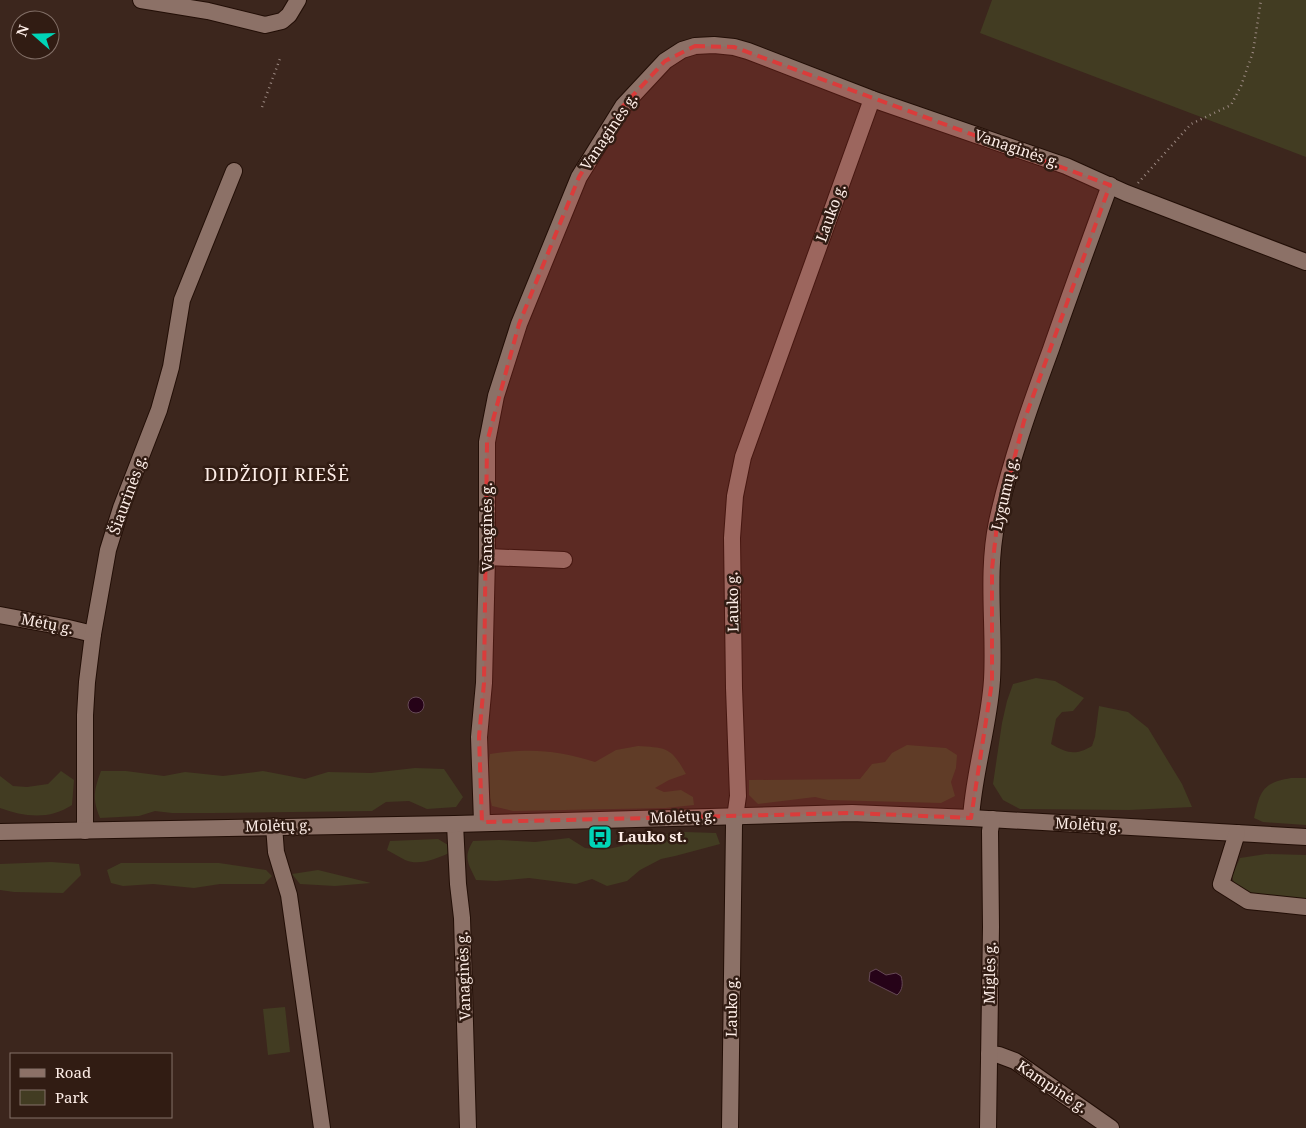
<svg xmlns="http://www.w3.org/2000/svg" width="1306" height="1128" font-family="'Noto Serif',serif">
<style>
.green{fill:#423c22}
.water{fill:#260318;stroke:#664956}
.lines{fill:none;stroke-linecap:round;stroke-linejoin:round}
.minor-casing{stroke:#220e06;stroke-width:18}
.path{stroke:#9d8a83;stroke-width:2.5;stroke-dasharray:1 4;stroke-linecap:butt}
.minor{stroke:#8c7167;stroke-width:16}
.marked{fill:#da3c3b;fill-opacity:0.2;stroke:#da3c3b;stroke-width:4;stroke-dasharray:10 6;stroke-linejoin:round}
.labels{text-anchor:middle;stroke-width:5;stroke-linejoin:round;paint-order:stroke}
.street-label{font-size:15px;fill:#fdede7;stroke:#311c13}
.poi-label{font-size:15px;font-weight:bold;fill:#fdede7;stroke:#311c13;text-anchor:start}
.quarter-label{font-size:18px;letter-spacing:1px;fill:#fdede7;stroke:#311c13}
</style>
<rect width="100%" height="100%" fill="#3c261d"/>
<g class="green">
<polygon points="992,0 1306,0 1306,157 980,33"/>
<path d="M 1036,678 L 1055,681 L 1084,698 L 1073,711 L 1062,712 L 1056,719 L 1051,744 C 1067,753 1075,756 1092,746 L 1095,737 L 1099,706 L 1128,712 L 1148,728 L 1182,784 L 1192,807 L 1129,810 L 1020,809 L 1003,800 L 993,784 L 1002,723 L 1007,701 L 1013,684 Z"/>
<polygon points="907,745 946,748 957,755 956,768 951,782 955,796 941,803 828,800 815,797 758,804 749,795 749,780 860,779 872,764 885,762 892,753"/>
<path d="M 638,746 C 667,748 671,747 686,774 L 669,780 L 655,788 L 664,792 L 681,790 L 693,797 L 694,805 L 666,808 L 513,811 L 492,806 C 487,788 487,773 490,754 C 531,748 556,750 595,762 L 616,750 Z"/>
<path d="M 415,768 L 444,769 L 463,797 L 456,807 L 427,809 L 409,801 L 386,802 L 372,811 L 212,813 L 172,813 L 155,811 L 139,816 L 100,818 C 92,799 94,790 101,771 L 126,771 L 164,776 L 185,772 L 223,776 L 263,771 L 305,779 L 328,772 L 371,773 Z"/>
<path d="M 61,771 L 74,780 L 72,805 C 50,820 24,817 0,808 L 0,776 L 13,786 L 27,787 L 48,784 Z"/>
<path d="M 1291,778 L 1306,778 L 1306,825 L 1263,822 L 1254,818 C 1260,791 1262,783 1291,778 Z"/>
<path d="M 685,832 L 716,833 L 720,844 L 675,856 L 661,859 L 640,870 L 627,881 L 607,886 L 592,879 L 576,884 L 529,878 L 496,881 L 476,880 C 468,863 463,858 473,841 L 499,840 L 535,842 L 569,838 L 585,848 L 603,850 L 622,846 L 639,837 Z"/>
<path d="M 438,839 L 448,845 L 449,853 C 436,859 419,866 405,860 C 399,857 393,853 387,850 L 390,841 Z"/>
<polygon points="1266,854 1306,855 1306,902 1250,895 1234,883 1232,876 1240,858"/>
<polygon points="51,862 79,864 81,875 63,893 14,892 0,890 0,864"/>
<polygon points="121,863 219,863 266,870 272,876 264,884 220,884 194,888 153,884 123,886 111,883 107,870"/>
<polygon points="318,870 371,883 335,886 300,884 292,874"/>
<polygon points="285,1007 290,1052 268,1055 263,1009"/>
</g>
<g class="water">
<circle cx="416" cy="705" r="8"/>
<path d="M 876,969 L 886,975 L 896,973 L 901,976 C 903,983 903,990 897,995 L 869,981 L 870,972 Z"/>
</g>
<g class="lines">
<g class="minor-casing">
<g id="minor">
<polyline points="141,0 208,11 265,25 282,21 289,15 298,0"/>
<polyline points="487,557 564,560"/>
<polyline points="0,615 64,627 93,634"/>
<path d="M 971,818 C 974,771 989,727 992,680 C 995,627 986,574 997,522 C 1010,462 1030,406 1051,349 C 1070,294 1090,240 1110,185"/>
<polyline points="482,822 479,737 484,683 487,557 487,442 496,396 519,324 579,177 623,106 665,61 682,50 695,46 714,45 734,47 748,51 872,99 1066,166 1126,193 1306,262"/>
<polyline points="455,824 458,884 462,918 468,1128"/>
<polyline points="274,826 276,852 289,895 322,1128"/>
<polyline points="85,831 85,715 87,682 93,634 108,550 121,508 159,410 171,367 182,300 234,171"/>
<polyline points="0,832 455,824 852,813 971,818 1306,837"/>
<polyline points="1237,833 1221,884 1248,901 1306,907"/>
<polyline points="989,1054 999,1055 1015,1061 1111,1128"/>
<polyline points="730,1128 734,825 738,796 734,688 732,538 735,496 743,457 872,99"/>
<polyline points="988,1128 991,927 990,831 992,819"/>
</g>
</g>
<g class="path">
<polyline points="262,107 281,56"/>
<polyline points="1138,183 1191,124 1231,105 1241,86 1253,52 1261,0"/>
</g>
<use href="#minor" class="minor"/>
</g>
<path class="marked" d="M 695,46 L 734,47 L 1110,185 L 1024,421 L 997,525 L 992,569 L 992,682 L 971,818 L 852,813 L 482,822 L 479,737 L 484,683 L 487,442 L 519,324 L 579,177 L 623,106 L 665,61 Z"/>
<defs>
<g id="bus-square" transform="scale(1.25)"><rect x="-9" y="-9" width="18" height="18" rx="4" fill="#00d5b7" stroke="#311c13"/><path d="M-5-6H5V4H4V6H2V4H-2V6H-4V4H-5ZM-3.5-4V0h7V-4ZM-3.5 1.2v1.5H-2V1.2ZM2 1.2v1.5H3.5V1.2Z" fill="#111"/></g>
</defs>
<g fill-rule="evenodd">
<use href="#bus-square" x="600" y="837"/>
</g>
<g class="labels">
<g class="street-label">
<text transform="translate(609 132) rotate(-56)" y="5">Vanaginės g.</text>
<text transform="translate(1017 149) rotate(19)" y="5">Vanaginės g.</text>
<text transform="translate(831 213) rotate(-70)" y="5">Lauko g.</text>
<text transform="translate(1005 494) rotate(-77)" y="5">Lygumų g.</text>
<text transform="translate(128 495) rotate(-70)" y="5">Šiaurinės g.</text>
<text transform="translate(487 527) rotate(-90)" y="5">Vanaginės g.</text>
<text transform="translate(733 602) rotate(-91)" y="5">Lauko g.</text>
<text transform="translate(47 624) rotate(11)" y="5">Mėtų g.</text>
<text transform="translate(683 817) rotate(-2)" y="5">Molėtų g.</text>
<text transform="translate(1088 825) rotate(3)" y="5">Molėtų g.</text>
<text transform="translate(278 826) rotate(-1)" y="5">Molėtų g.</text>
<text transform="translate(990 973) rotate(-89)" y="5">Miglės g.</text>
<text transform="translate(464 976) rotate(-92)" y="5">Vanaginės g.</text>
<text transform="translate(732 1007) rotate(-89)" y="5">Lauko g.</text>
<text transform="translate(1052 1087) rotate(34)" y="5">Kampinė g.</text>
</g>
<g class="poi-label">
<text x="618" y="842">Lauko st.</text>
</g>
<g class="quarter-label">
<text x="277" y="481">DIDŽIOJI RIEŠĖ</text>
</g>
</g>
<rect x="10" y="1053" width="162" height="65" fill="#311c13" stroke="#837068"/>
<rect x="20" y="1069" width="25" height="8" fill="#8c7167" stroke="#837068"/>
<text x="55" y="1078" font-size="15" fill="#fdede7">Road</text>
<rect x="20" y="1090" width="25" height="15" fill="#423c22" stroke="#837068"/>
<text x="55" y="1103" font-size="15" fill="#fdede7">Park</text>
<g transform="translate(35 35) rotate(290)"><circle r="24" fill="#311c13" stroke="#837068"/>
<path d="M0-4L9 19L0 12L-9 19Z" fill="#00d5b7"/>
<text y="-8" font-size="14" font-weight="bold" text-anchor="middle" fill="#fdede7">N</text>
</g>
</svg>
